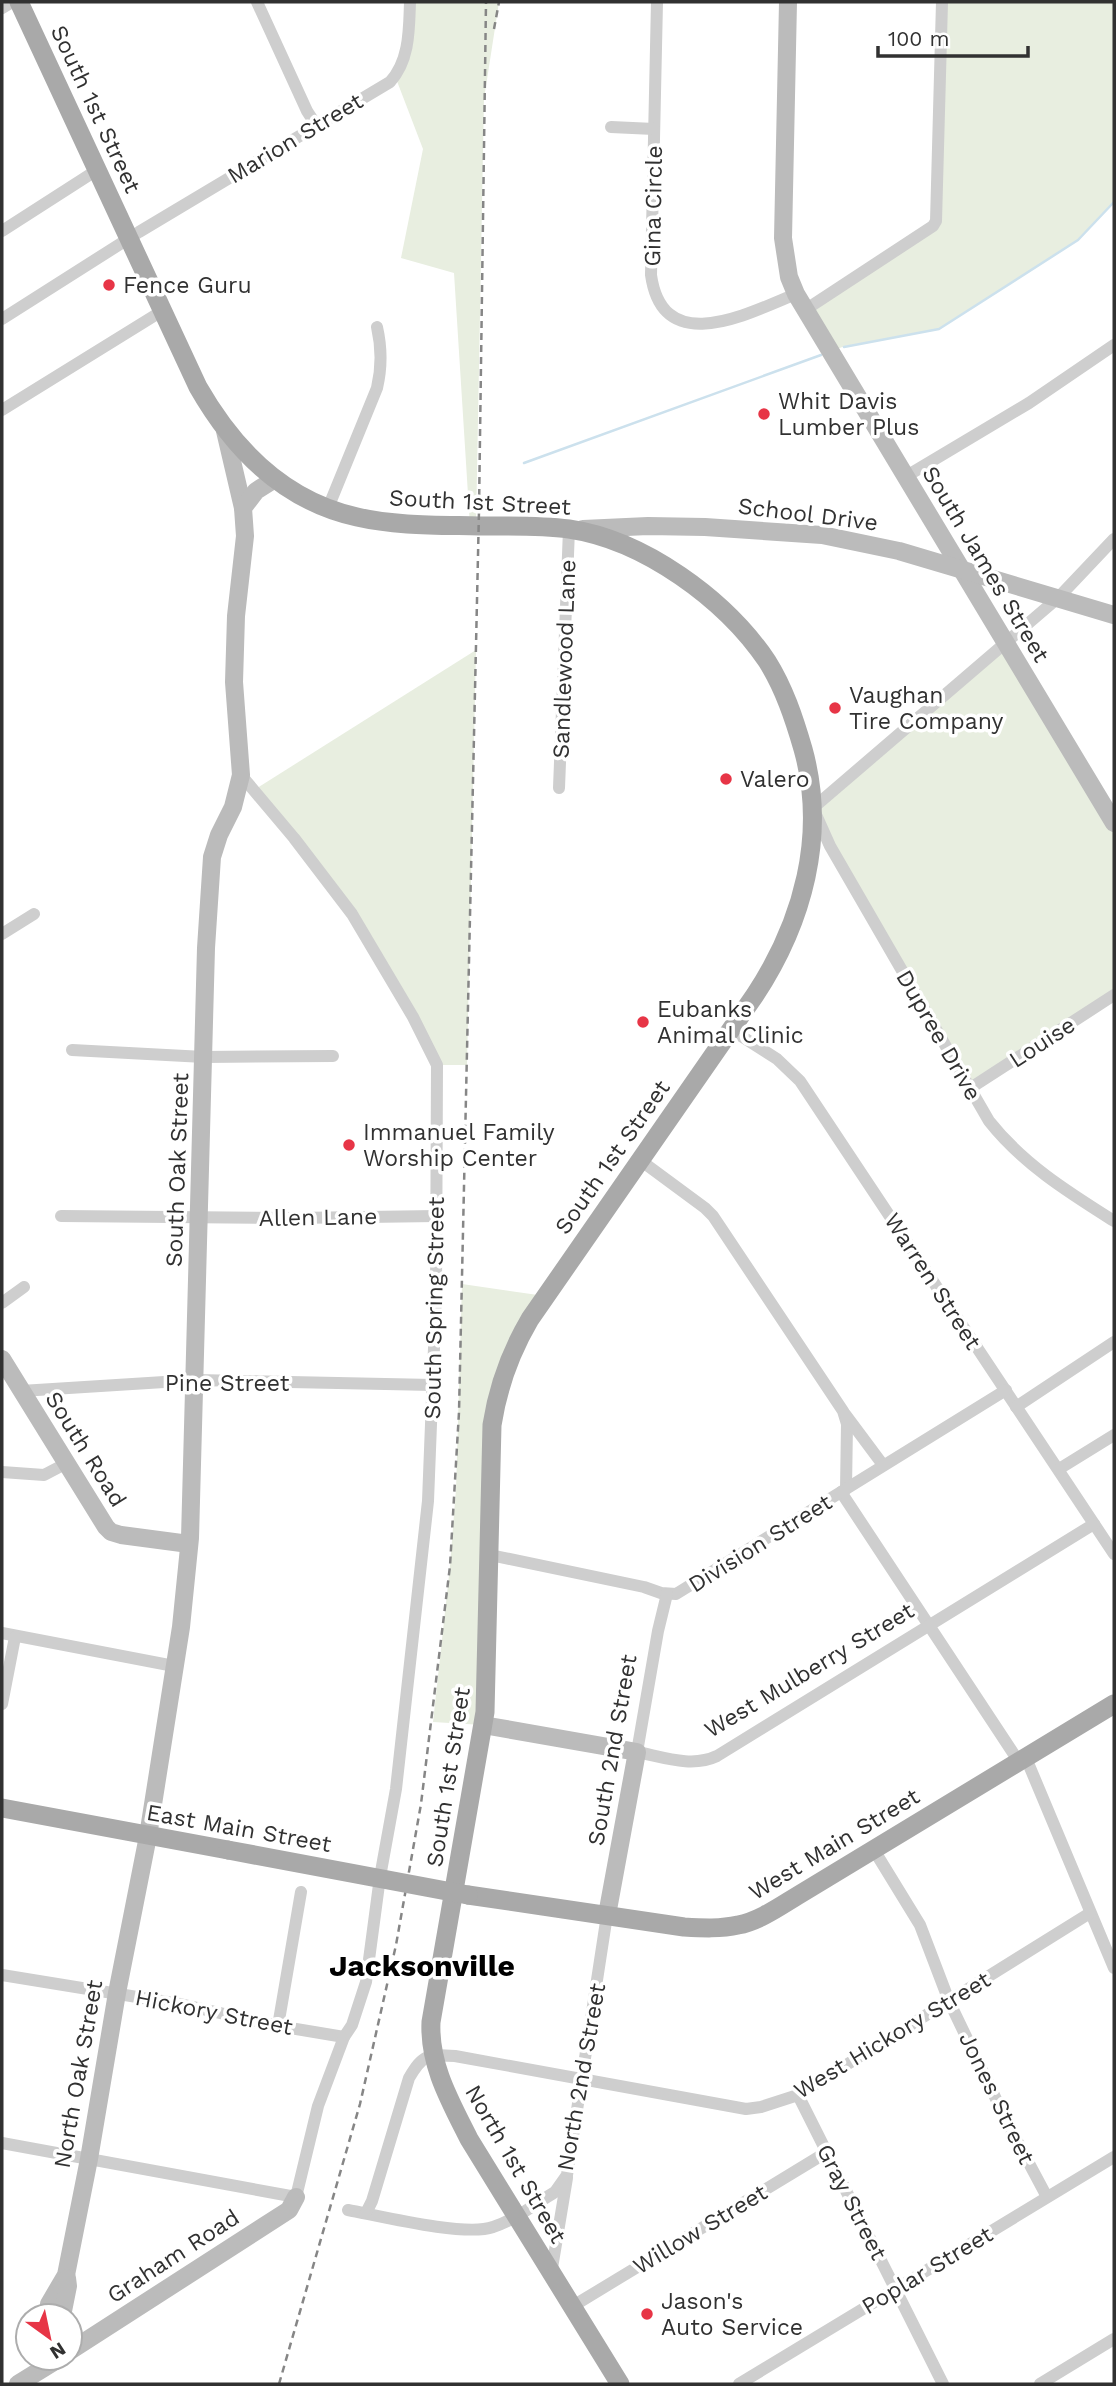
<svg xmlns="http://www.w3.org/2000/svg" width="1116" height="2386" font-family="'Work Sans',sans-serif">
<style>
.green{fill:#e8eee0}
.lines{fill:none;stroke-linecap:round;stroke-linejoin:round}
.stream{stroke:#cce1ed;stroke-width:2.5}
.street{stroke:#cecece;stroke-width:12}
.secondary{stroke:#bbb;stroke-width:18}
.primary{stroke:#a9a9a9;stroke-width:19}
.rail{stroke:#868686;stroke-width:2.5;stroke-dasharray:7 5;stroke-linecap:butt}
.primary-bridge{stroke:#a9a9a9;stroke-width:19}
.poi-dot{fill:#e73546;stroke:#fff;stroke-width:2.5}
.labels{text-anchor:middle;stroke-width:7;stroke-linejoin:round;paint-order:stroke}
.street-label{font-size:23px;fill:#313131;stroke:#fff}
.poi-label{font-size:23px;fill:#313131;stroke:#fff;text-anchor:start}
.district-label{font-size:30px;font-weight:bold;fill:#000;stroke:#fff}
</style>
<rect width="100%" height="100%" fill="#fff"/>
<g class="green">
<polygon points="410,2 499,2 484,99 476,526 470,526 454,273 401,258 423,149 395,76"/>
<polygon points="942,2 1114,2 1114,202 1078,240 939,329 845,346 829,352 805,310 933,226"/>
<polygon points="1006,643 1114,823 1114,995 969,1089 813,808"/>
<polygon points="476,650 467,1065 437,1065 352,914 254,790"/>
<polygon points="462,1284 545,1296 500,1383 483,1725 433,1722 450,1566 456,1489"/>
</g>
<g class="lines">
<g class="stream">
<polyline points="844,347 939,329 1078,240 1114,202"/>
<polyline points="524,463 821,355"/>
</g>
<g class="street">
<polyline points="257,2 307,111 316,125"/>
<path d="M 657,2 L 651,275 C 663,359 749,313 796,294"/>
<polyline points="2,8 12,2"/>
<polyline points="611,127 654,129"/>
<polyline points="2,231 97,170"/>
<polyline points="805,310 933,226 936,221 942,2"/>
<path d="M 2,319 L 139,232 L 390,82 C 410,60 409,29 410,2"/>
<polyline points="2,410 162,311"/>
<polyline points="905,477 1029,403 1114,345"/>
<path d="M 328,508 L 377,388 C 382,367 382,349 377,327"/>
<path d="M 1114,539 L 1059,597 L 813,808 L 830,846 L 989,1121 C 1023,1164 1068,1192 1114,1221"/>
<polyline points="559,788 569,529"/>
<polyline points="2,934 34,914"/>
<polyline points="730,1029 777,1059 800,1081 1114,1554"/>
<polyline points="72,1050 204,1057 333,1056"/>
<polyline points="969,1089 1114,995"/>
<polyline points="640,1160 705,1208 713,1216 843,1411 847,1424 846,1489"/>
<polyline points="61,1216 293,1218 437,1216"/>
<polyline points="2,1303 24,1287"/>
<polyline points="21,1391 196,1380 433,1385"/>
<polyline points="1016,1407 1114,1342"/>
<polyline points="845,1414 883,1465"/>
<polyline points="1059,1469 1114,1435"/>
<polyline points="2,1472 44,1475 65,1464"/>
<polyline points="841,1492 1019,1762"/>
<polyline points="490,1555 644,1587 661,1593 676,1594 1006,1390"/>
<path d="M 667,1594 L 658,1631 L 637,1752 C 663,1757 692,1768 717,1756 L 1094,1524"/>
<polyline points="2,1633 174,1666"/>
<polyline points="2,1704 15,1637"/>
<polyline points="1026,1758 1114,1968"/>
<polyline points="874,1850 920,1925 949,2001 1007,2122 1047,2197"/>
<polyline points="2,1975 180,2004 278,2026 344,2037"/>
<polyline points="278,2026 301,1892"/>
<polyline points="798,2095 943,2384"/>
<polyline points="2,2143 296,2197 318,2106 344,2037 352,2025 366,1982 380,1877 396,1789 428,1501 436,1296 437,1065 413,1017 352,914 294,838 241,775"/>
<path d="M 348,2210 C 380,2216 465,2237 493,2227 C 515,2220 535,2204 555,2192 L 567,2175 L 607,1915"/>
<path d="M 366,2213 L 372,2201 L 409,2078 C 423,2054 428,2054 455,2056 L 746,2109 L 761,2107 L 798,2095 L 1090,1913"/>
<polyline points="551,2274 567,2178"/>
<polyline points="573,2306 827,2152"/>
<polyline points="739,2384 1114,2157"/>
<polyline points="1040,2384 1114,2339"/>
</g>
<g class="secondary">
<polyline points="788,2 783,238 789,277 796,294 1114,823"/>
<polyline points="225,431 243,508"/>
<polyline points="583,529 648,526 705,527 822,535 899,551 1114,615"/>
<polyline points="2,1359 106,1527 111,1532 121,1535 189,1544"/>
<polyline points="483,1725 637,1752 607,1915"/>
<polyline points="48,2316 49,2304 66,2275 89,2159 117,1993 148,1836 181,1627 190,1538 206,948 212,857 219,835 233,807 241,775 234,682 236,616 245,536 243,508 256,491 275,479"/>
<polyline points="62,2316 68,2286 67,2278"/>
<polyline points="70,2351 289,2210 296,2197"/>
<polyline points="18,2384 60,2358"/>
</g>
<g class="primary">
<path d="M 19,2 L 198,387 C 234,450 284,501 357,517 C 396,526 439,525 479,526 C 508,526 539,525 569,529 C 644,540 725,599 767,661 C 784,688 794,718 803,749 C 827,835 803,922 755,995 L 530,1319 C 510,1353 498,1386 492,1425 L 485,1712 L 431,2022 C 429,2065 450,2101 469,2139 L 620,2384"/>
<polyline points="2,1808 228,1850"/>
<path d="M 468,1895 L 684,1927 C 702,1928 721,1929 738,1925 C 759,1921 779,1907 797,1896 L 1114,1704"/>
</g>
<g class="rail">
<polyline points="494,29 499,2"/>
<polyline points="279,2384 360,2104 396,1945 421,1804 450,1566 459,1412 479,510 486,2"/>
</g>
<polyline class="primary-bridge" points="228,1850 468,1895"/>
</g>
<g class="poi-dot">
<circle cx="109" cy="285" r="7"/>
<circle cx="764" cy="414" r="7"/>
<circle cx="835" cy="708" r="7"/>
<circle cx="726" cy="779" r="7"/>
<circle cx="643" cy="1022" r="7"/>
<circle cx="349" cy="1145" r="7"/>
<circle cx="647" cy="2314" r="7"/>
</g>
<g class="labels">
<g class="street-label">
<text transform="translate(96 109) rotate(65)" y="8">South 1st Street</text>
<text transform="translate(295 138) rotate(-31)" y="8">Marion Street</text>
<text transform="translate(653 206) rotate(-89)" y="8">Gina Circle</text>
<text transform="translate(480 502) rotate(3)" y="8">South 1st Street</text>
<text transform="translate(808 514) rotate(7)" y="8">School Drive</text>
<text transform="translate(986 564) rotate(59)" y="8">South James Street</text>
<text transform="translate(564 659) rotate(-88)" y="8">Sandlewood Lane</text>
<text transform="translate(939 1035) rotate(60)" y="8">Dupree Drive</text>
<text transform="translate(1042 1042) rotate(-33)" y="8">Louise</text>
<text transform="translate(612 1157) rotate(-55)" y="8">South 1st Street</text>
<text transform="translate(177 1170) rotate(-88)" y="8">South Oak Street</text>
<text transform="translate(318 1217) rotate(-1)" y="8">Allen Lane</text>
<text transform="translate(933 1281) rotate(57)" y="8">Warren Street</text>
<text transform="translate(434 1308) rotate(-89)" y="8">South Spring Street</text>
<text x="227" y="1391">Pine Street</text>
<text transform="translate(86 1449) rotate(58)" y="8">South Road</text>
<text transform="translate(760 1543) rotate(-32)" y="8">Division Street</text>
<text transform="translate(809 1670) rotate(-31)" y="8">West Mulberry Street</text>
<text transform="translate(612 1750) rotate(-80)" y="8">South 2nd Street</text>
<text transform="translate(448 1777) rotate(-81)" y="8">South 1st Street</text>
<text transform="translate(239 1828) rotate(10)" y="8">East Main Street</text>
<text transform="translate(834 1844) rotate(-31)" y="8">West Main Street</text>
<text transform="translate(214 2012) rotate(11)" y="8">Hickory Street</text>
<text transform="translate(892 2035) rotate(-31)" y="8">West Hickory Street</text>
<text transform="translate(78 2074) rotate(-80)" y="8">North Oak Street</text>
<text transform="translate(581 2077) rotate(-80)" y="8">North 2nd Street</text>
<text transform="translate(997 2098) rotate(64)" y="8">Jones Street</text>
<text transform="translate(516 2164) rotate(60)" y="8">North 1st Street</text>
<text transform="translate(852 2202) rotate(63)" y="8">Gray Street</text>
<text transform="translate(700 2229) rotate(-31)" y="8">Willow Street</text>
<text transform="translate(173 2256) rotate(-33)" y="8">Graham Road</text>
<text transform="translate(927 2270) rotate(-31)" y="8">Poplar Street</text>
</g>
<g class="poi-label">
<text x="123" y="293">Fence Guru</text>
<text x="778" y="409">Whit Davis<tspan x="778" dy="26">Lumber Plus</tspan></text>
<text x="849" y="703">Vaughan<tspan x="849" dy="26">Tire Company</tspan></text>
<text x="740" y="787">Valero</text>
<text x="657" y="1017">Eubanks<tspan x="657" dy="26">Animal Clinic</tspan></text>
<text x="363" y="1140">Immanuel Family<tspan x="363" dy="26">Worship Center</tspan></text>
<text x="661" y="2309">Jason's<tspan x="661" dy="26">Auto Service</tspan></text>
</g>
<g class="district-label">
<text x="422" y="1976">Jacksonville</text>
</g>
</g>
<rect width="1116" height="2386" fill="none" stroke="#313131" stroke-width="7"/>
<g transform="translate(49 2337) rotate(147)"><circle r="33" fill="#ffffff" stroke="#adadad" stroke-width="2"/>
<path d="M0-5L12 26L0 18L-12 26Z" fill="#e73546"/>
<text y="-10" font-size="19" font-weight="bold" text-anchor="middle" fill="#313131">N</text>
</g>
<path d="M878 46v10h150v-10" fill="none" stroke="#313131" stroke-width="3.5"/>
<text x="888" y="46" font-size="21" fill="#313131" stroke="#ffffff" stroke-width="5" paint-order="stroke">100 m</text>
</svg>
